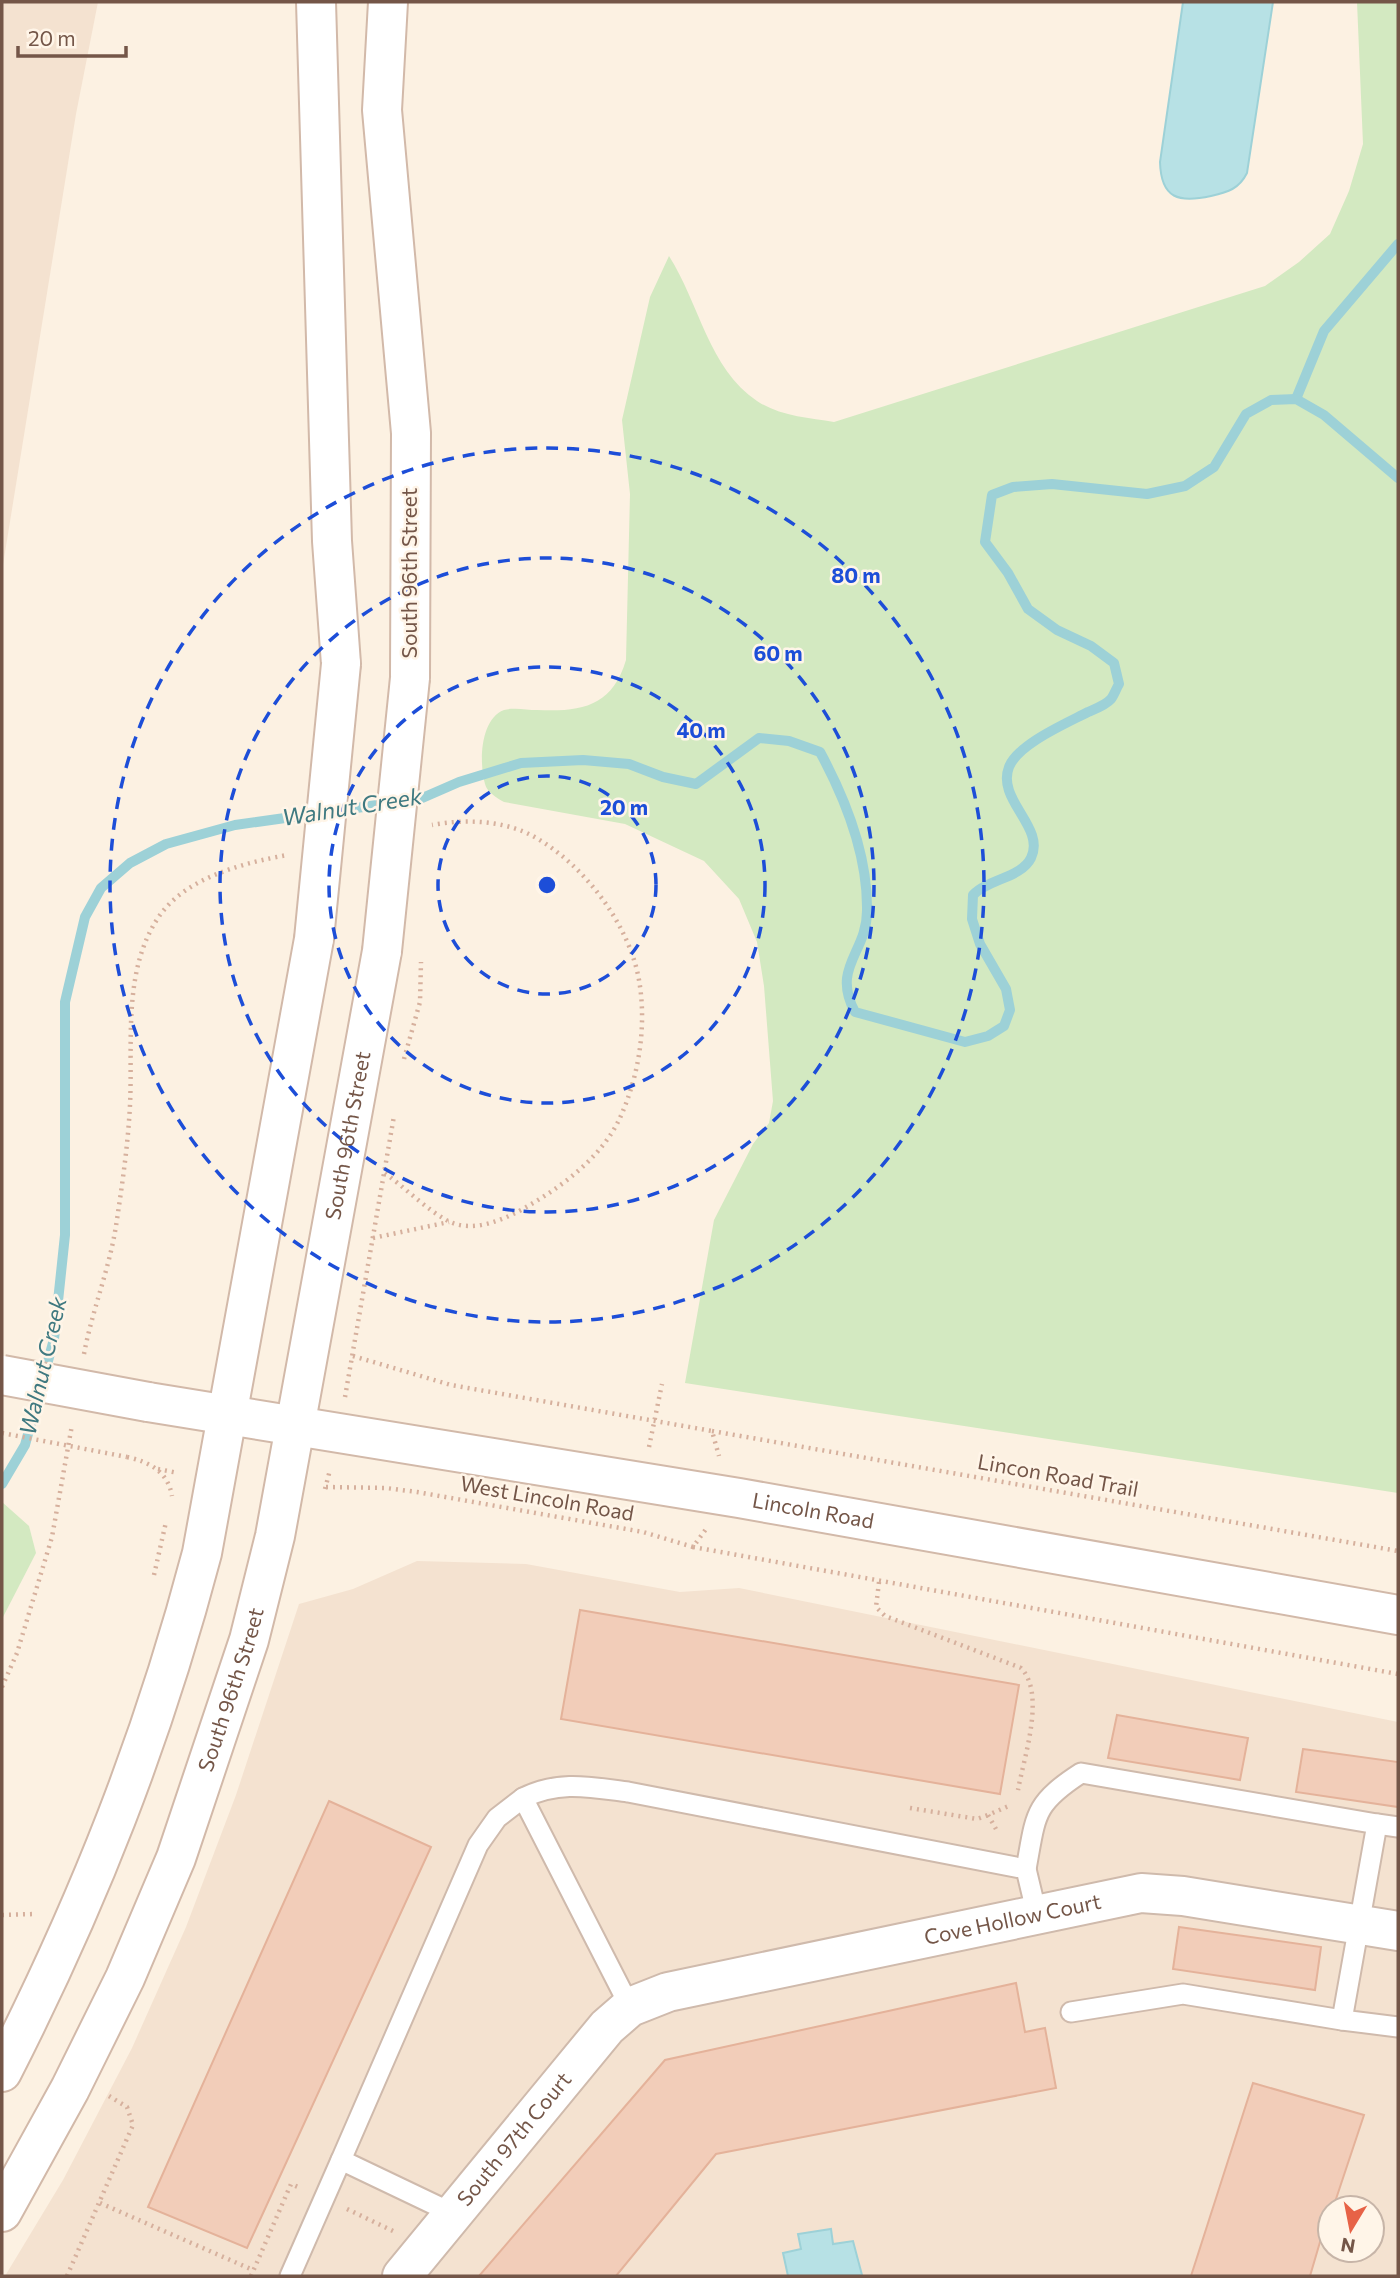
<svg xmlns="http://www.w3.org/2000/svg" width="1400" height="2278" font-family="Commissioner,sans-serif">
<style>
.residential{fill:#f4e2d0;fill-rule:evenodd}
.green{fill:#d3e9c1}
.water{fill:#b7e1e5;stroke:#9dd1d7;stroke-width:2}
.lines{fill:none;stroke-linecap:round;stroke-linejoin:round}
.stream{stroke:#9dd1d7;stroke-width:10}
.building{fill:#f2cdb9;stroke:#e4b29a;stroke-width:2}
.lane-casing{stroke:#cfbaac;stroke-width:23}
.street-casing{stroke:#cfbaac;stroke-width:42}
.secondary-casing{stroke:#d2b9a9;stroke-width:42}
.path{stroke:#d6b09d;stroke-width:4.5;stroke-dasharray:2 5;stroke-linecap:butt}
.lane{stroke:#fff;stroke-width:19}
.street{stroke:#fff;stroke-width:38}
.secondary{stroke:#fff;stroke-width:38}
.secondary-bridge-casing{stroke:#d2b9a9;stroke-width:42;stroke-linecap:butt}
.path-bridge{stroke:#d6b09d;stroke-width:4.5;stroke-dasharray:2 5;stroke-linecap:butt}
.secondary-bridge{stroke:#fff;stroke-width:38}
.ring{fill:none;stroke:#1d4ed8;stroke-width:3.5;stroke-dasharray:12 9}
.labels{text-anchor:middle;stroke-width:5;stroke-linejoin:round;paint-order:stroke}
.street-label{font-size:21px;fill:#745648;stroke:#fff5e8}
.water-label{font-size:23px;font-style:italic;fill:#3f7980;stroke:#fff5e8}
.centre{fill:#1d4ed8;stroke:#fff5e8;stroke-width:3.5}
.ring-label{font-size:21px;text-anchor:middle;font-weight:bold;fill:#1d4ed8;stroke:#fff5e8;stroke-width:5;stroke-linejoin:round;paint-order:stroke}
</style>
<rect width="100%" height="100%" fill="#fcf1e2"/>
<g class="residential">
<polygon points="2,2 98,2 76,114 2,571"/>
<path d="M 417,1561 L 526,1564 L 680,1592 L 739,1588 L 1398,1722 L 1398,2276 L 5,2276 L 63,2180 L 132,2048 L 186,1927 L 236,1795 L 299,1604 L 353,1589 ZM 1330,2208 L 1372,2208 L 1372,2250 L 1330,2250 Z"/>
</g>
<g class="green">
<path d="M 1357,2 L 1398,2 L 1398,1493 L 685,1383 L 714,1220 L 753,1144 L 769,1123 L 773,1101 L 764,986 L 757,942 L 739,899 L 704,861 L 625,824 L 504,802 C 497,798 487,792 485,784 C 479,763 480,719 504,710 C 514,707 527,710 537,710 C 581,712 612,707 626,660 L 630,494 L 622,420 L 650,297 L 669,256 C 699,303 709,369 757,401 C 779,416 809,418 834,422 L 1265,286 L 1299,262 L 1330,234 L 1349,191 L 1363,144 Z"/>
<polygon points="2,1502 29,1526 36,1553 2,1619"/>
</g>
<g class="water">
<path d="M 1183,2 L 1273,2 L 1247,173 C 1239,189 1228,192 1211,196 C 1179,203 1161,199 1160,162 Z"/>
<polygon points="831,2229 833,2244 853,2241 862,2275 788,2276 783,2253 801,2249 798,2234"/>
</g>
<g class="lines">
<g class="stream">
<polyline points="1296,399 1324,331 1398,244"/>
<path d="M 2,1484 L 25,1445 L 54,1339 L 65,1235 L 65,1002 L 85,917 L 101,888 L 130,863 L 166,844 L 235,825 L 420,799 L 459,782 L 521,763 L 583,760 L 629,764 L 663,777 L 696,784 L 759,738 L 789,741 L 820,752 C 846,800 868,855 867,911 C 867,953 831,967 855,1012 L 965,1042 L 988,1036 L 1004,1026 L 1010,1010 L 1006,989 L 980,944 L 972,919 L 973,895 C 988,879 1021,878 1031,858 C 1046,827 996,800 1009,767 C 1018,744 1067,723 1088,712 C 1095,709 1106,705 1111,699 C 1114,695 1116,689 1119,684 L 1114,663 L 1091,646 L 1057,630 L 1028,609 L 1008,573 L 985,542 L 992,495 L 1013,487 L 1052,484 L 1147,494 L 1185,486 L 1214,467 L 1246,414 L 1271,400 L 1296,399 L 1324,415 L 1398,478"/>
</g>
</g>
<g class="building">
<polygon points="580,1610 1019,1685 1000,1794 561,1719"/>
<polygon points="1117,1715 1248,1738 1240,1780 1108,1758"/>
<polygon points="1303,1749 1398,1762 1398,1807 1296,1792"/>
<polygon points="329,1801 431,1847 247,2248 148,2207"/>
<polygon points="1179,1927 1321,1947 1315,1990 1173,1969"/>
<polygon points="1016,1983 1025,2032 1045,2028 1056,2088 716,2154 616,2276 479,2276 665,2060"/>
<polygon points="1253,2083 1364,2115 1333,2208 1330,2208 1310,2276 1191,2276"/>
</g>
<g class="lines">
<g class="lane-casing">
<g id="lane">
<polyline points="1377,1824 1398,1827"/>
<path d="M 1026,1869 C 1036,1815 1033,1804 1081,1773 L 1377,1824 L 1342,2020 L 1398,2027"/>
<path d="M 630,2007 L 523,1798 C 559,1780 590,1787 628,1792 L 1026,1869 L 1037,1915"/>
<polyline points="1071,2012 1183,1994 1342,2020"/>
<polyline points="452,2213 341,2160 478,1845 497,1818 523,1798"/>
<polyline points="290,2276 341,2160"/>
</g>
</g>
<g class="street-casing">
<g id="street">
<path id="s1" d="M 402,2276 L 607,2027 L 630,2007 L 668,1992 L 1141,1893 L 1183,1896 L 1398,1931"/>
</g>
</g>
<g class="secondary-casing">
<g id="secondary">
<polyline points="316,2 332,541 341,664"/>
<polyline points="388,2 382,110 411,433 410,678"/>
<path id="s2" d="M 148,1402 L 739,1498 L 1398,1615"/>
<path d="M 2,2072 C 89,1901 153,1739 202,1553 L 314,939"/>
<path id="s3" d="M 2,2212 L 70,2089 L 125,1978 L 176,1858 L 249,1640 L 275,1536 L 382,951"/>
</g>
</g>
<g class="path">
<polyline points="404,1059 420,1002 421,962"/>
<path d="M 385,1173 C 405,1188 426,1209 448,1221 C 473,1234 506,1219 528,1206 C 563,1186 601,1157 619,1120 C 639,1077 647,1026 639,980 C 629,923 582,862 531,835 C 501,820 464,819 432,825"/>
<polyline points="373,1238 449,1222"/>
<path d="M 84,1354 C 92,1311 109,1270 116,1226 C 122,1186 128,1145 130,1105 C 133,1042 122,969 160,915 C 187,877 244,863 287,855"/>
<polyline points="353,1356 451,1385 712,1431 719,1456"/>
<polyline points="345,1397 394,1116"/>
<polyline points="712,1431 1398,1551"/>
<polyline points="649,1447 662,1384"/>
<path d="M 127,1457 C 150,1462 168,1472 172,1496"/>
<polyline points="158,1469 178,1473"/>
<polyline points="326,1487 386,1488 417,1492 643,1532 693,1547 706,1529"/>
<polyline points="325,1489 330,1470"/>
<polyline points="693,1547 1398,1674"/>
<polyline points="154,1575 166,1522"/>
<path d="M 879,1582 L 876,1607 L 885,1616 L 1021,1668 C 1046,1694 1024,1757 1018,1790"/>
<polyline points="2,1687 17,1653 52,1537 72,1425"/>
<polyline points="910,1808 977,1819 988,1815"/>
<polyline points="996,1829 988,1815 1011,1805"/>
<polyline points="2,1915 35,1914"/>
<polyline points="100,2203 253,2270"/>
<polyline points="347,2209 393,2231"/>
<polyline points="67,2276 133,2125 127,2107 109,2096"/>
<polyline points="251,2276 291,2184 298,2187"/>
</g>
<use href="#lane" class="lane"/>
<use href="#street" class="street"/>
<use href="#secondary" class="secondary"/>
<g class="secondary-bridge-casing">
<g id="secondary-bridge">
<polyline points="314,939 341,664"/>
<polyline points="382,951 410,678"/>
<polyline points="2,1375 148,1402"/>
</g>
</g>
<polyline class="path-bridge" points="2,1433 127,1457"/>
<use href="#secondary-bridge" class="secondary-bridge"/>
</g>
<g class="ring">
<circle cx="547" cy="885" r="109"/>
<circle cx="547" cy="885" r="218"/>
<circle cx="547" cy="885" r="327"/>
<circle cx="547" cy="885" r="437"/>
</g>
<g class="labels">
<g class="street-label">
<text transform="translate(410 573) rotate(-90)" y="7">South 96th Street</text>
<text dy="7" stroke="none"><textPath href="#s3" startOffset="1139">South 96th Street</textPath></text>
<text transform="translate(1058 1476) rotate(10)" y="7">Lincon Road Trail</text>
<text transform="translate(547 1499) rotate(10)" y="7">West Lincoln Road</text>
<text dy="7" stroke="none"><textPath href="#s2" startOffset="674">Lincoln Road</textPath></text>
<text dy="7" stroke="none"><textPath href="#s3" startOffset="572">South 96th Street</textPath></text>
<text dy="7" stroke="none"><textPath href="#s1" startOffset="746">Cove Hollow Court</textPath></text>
<text dy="7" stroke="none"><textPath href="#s1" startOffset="177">South 97th Court</textPath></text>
</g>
<g class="water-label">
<text transform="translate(352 807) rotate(-9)" y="8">Walnut Creek</text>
<text transform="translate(43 1366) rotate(-77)" y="8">Walnut Creek</text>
</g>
</g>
<circle cx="547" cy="885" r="10" class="centre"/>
<g class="ring-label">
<text x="856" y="583">80 m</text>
<text x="778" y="661">60 m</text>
<text x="701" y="738">40 m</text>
<text x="624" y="815">20 m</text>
</g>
<rect width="1400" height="2278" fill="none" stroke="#745648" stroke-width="7"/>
<g transform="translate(1351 2229) rotate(190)"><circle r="33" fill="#fff5e8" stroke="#c7b5a8" stroke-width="2"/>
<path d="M0-5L12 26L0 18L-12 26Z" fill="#e76246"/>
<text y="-10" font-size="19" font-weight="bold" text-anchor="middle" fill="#745648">N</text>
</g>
<path d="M18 46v10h108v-10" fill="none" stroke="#745648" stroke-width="3.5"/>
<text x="28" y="46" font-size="21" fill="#745648" stroke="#fff5e8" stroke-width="5" paint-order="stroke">20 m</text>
</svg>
